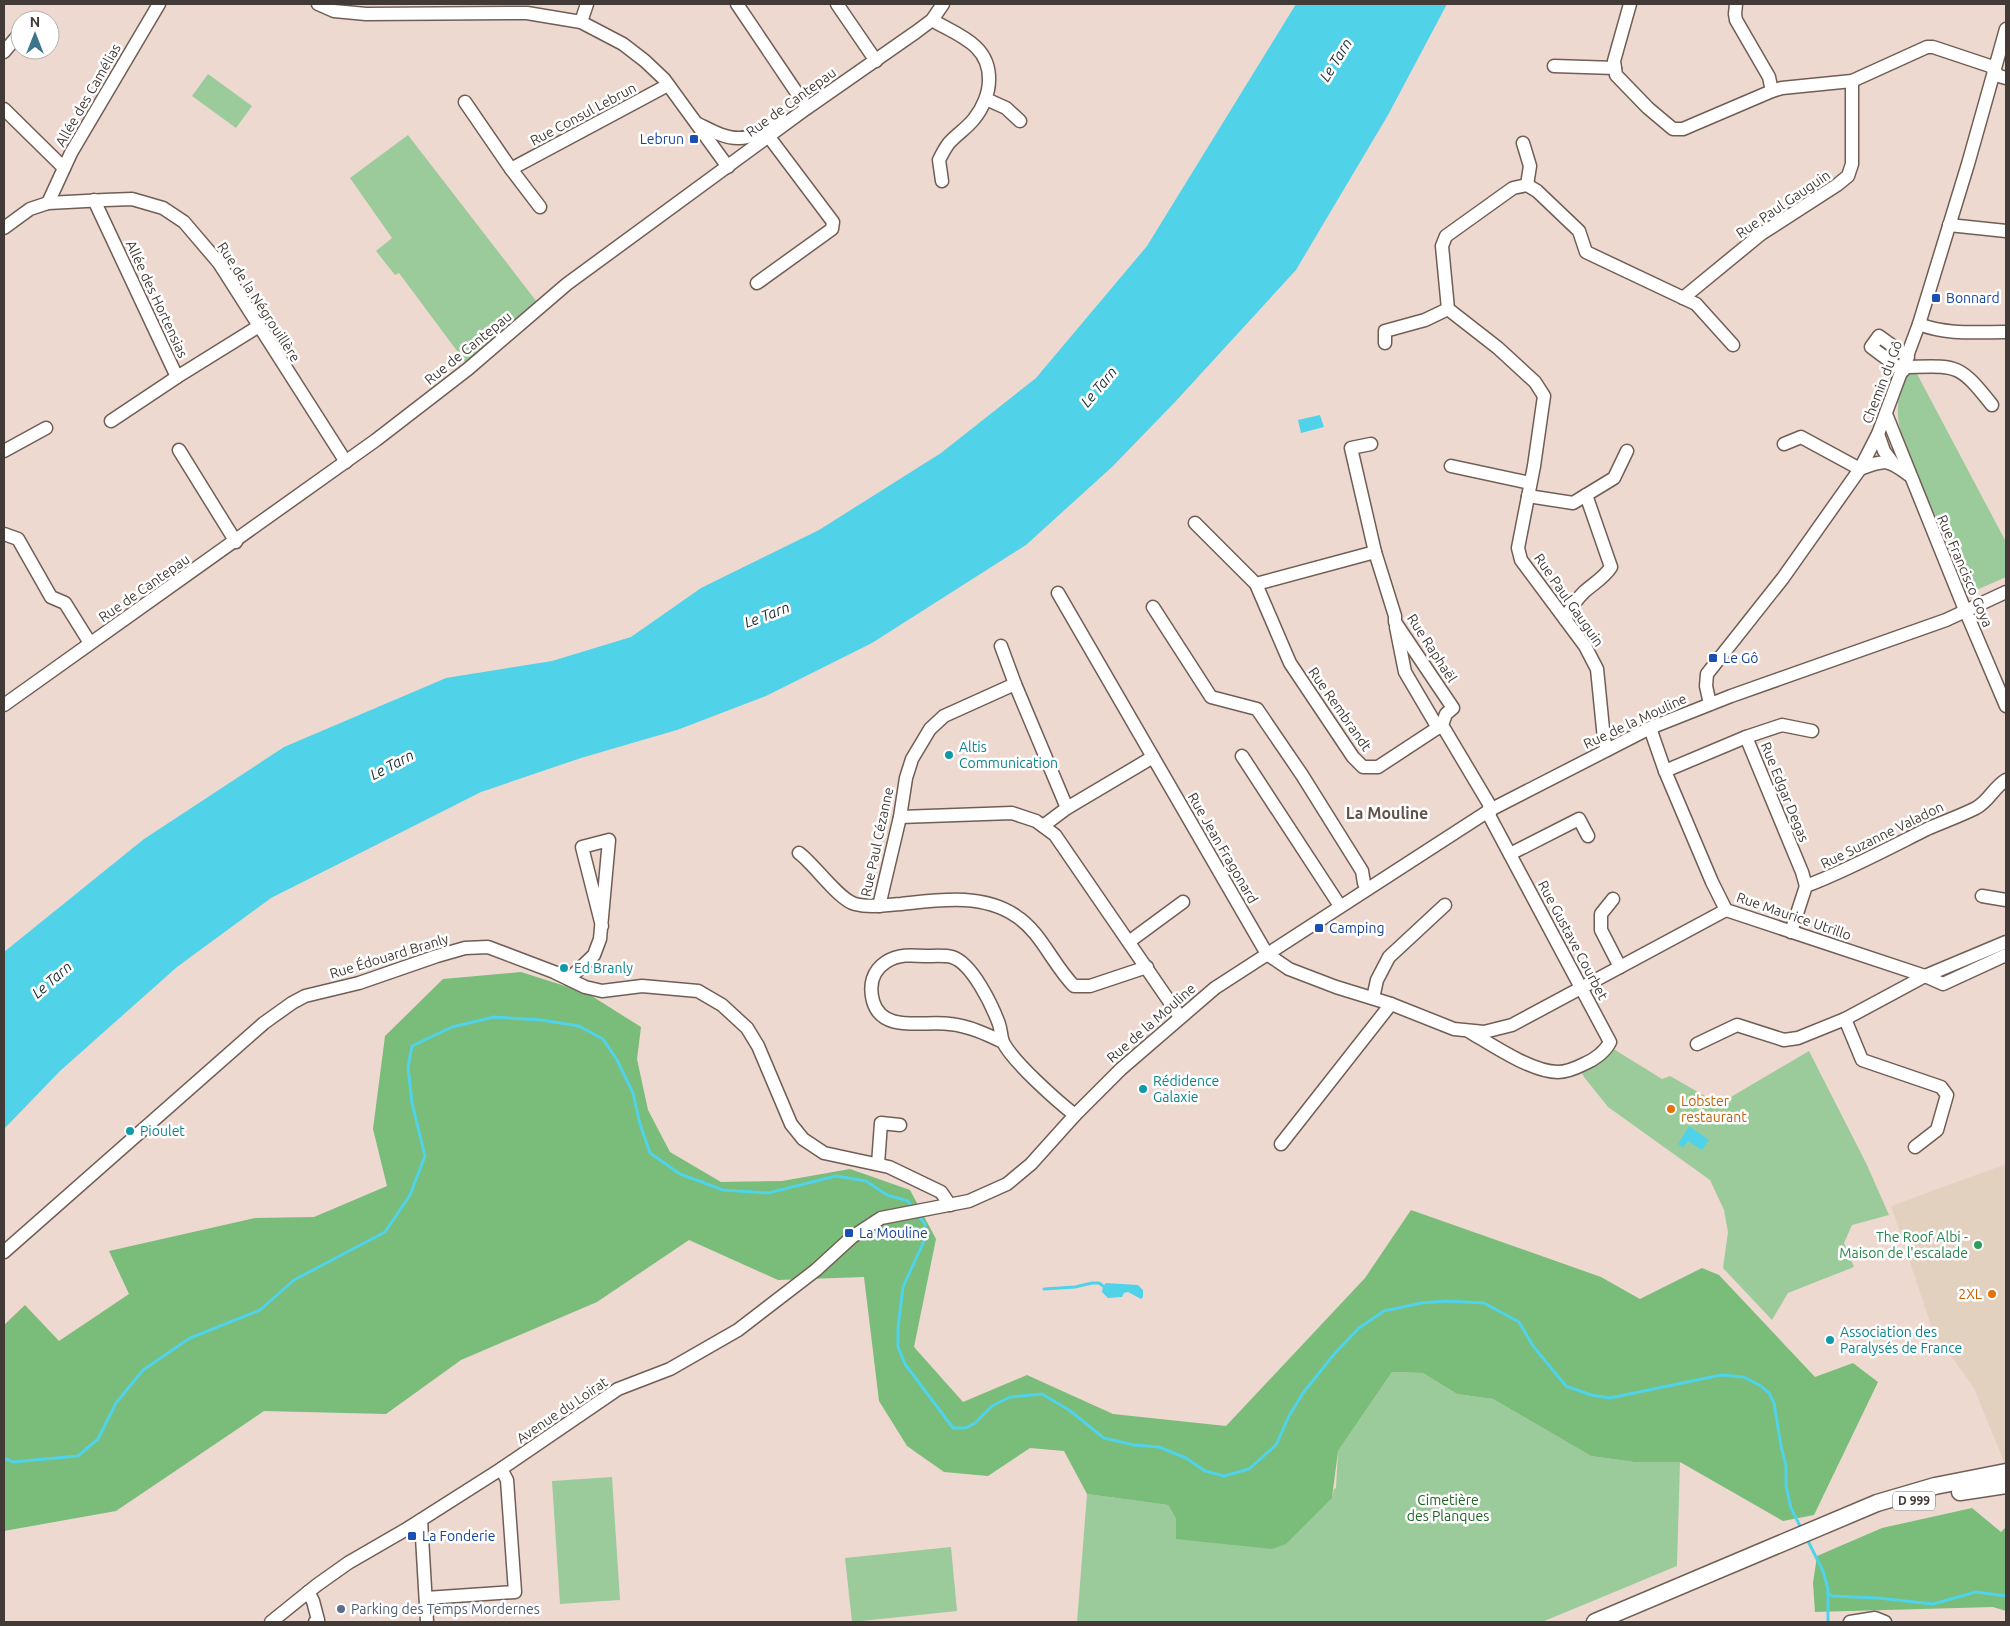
<svg xmlns="http://www.w3.org/2000/svg" width="2010" height="1626" font-family="Ubuntu,sans-serif">
<style>
.commercial{fill:#e3d1c0}
.green{fill:#9ccb9b}
.forest{fill:#7abc79}
.water{fill:#50d2e9}
.lines{fill:none;stroke-linecap:round;stroke-linejoin:round}
.stream{stroke:#50d2e9;stroke-width:3}
.minor-casing{stroke:#705e55;stroke-width:15}
.major-casing{stroke:#705e55;stroke-width:19}
.minor{stroke:#fff;stroke-width:12}
.major{stroke:#fff;stroke-width:16}
.transit-dot{fill:#1a4fb4;stroke:#fff;stroke-width:2}
.culture-dot{fill:#0f9aa8;stroke:#fff;stroke-width:2}
.food-dot{fill:#e8710a;stroke:#fff;stroke-width:2}
.leisure-dot{fill:#2e9e5b;stroke:#fff;stroke-width:2}
.service-dot{fill:#5c6f8a;stroke:#fff;stroke-width:2}
.labels{text-anchor:middle;stroke-width:5;stroke-linejoin:round;paint-order:stroke}
.shield{fill:#fff;stroke:#7b7572;stroke-width:1}
.shield-label{font-size:12px;font-weight:bold;fill:#423a36}
.street-label{font-size:14px;fill:#423a36;stroke:#fff}
.transit-label{font-size:14px;fill:#164399;stroke:#fff;text-anchor:start}
.culture-label{font-size:14px;fill:#0d838f;stroke:#fff;text-anchor:start}
.food-label{font-size:14px;fill:#c56008;stroke:#fff;text-anchor:start}
.leisure-label{font-size:14px;fill:#27864d;stroke:#fff;text-anchor:end}
.park-label{font-size:14px;fill:#1f6222;stroke:#fff}
.service-label{font-size:14px;fill:#4e5e75;stroke:#fff;text-anchor:start}
.water-label{font-size:15px;font-style:italic;fill:#182f33;stroke:#fff}
.quarter-label{font-size:16px;font-weight:bold;fill:#635149;stroke:#fff}
</style>
<rect width="100%" height="100%" fill="#eed9d0"/>
<polygon class="commercial" points="2006,1164 2006,1462 2004,1462 1974,1388 1933,1331 1891,1206"/>
<g class="green">
<polygon points="208,74 252,106 236,128 192,96"/>
<polygon points="408,135 537,302 466,363 399,273 395,275 376,251 392,238 350,178"/>
<path d="M 1916,372 L 2006,542 L 2006,577 L 1972,592 C 1952,551 1932,511 1915,469 C 1907,449 1896,428 1898,406 C 1898,396 1904,383 1909,373 Z"/>
<polygon points="1612,1048 1662,1079 1670,1076 1719,1104 1809,1051 1867,1165 1889,1215 1852,1225 1844,1243 1854,1267 1788,1293 1772,1320 1723,1268 1728,1232 1724,1210 1710,1180 1608,1107 1584,1077 1581,1071 1596,1065"/>
<polygon points="1392,1372 1423,1373 1457,1394 1493,1399 1591,1456 1634,1462 1680,1462 1677,1566 1542,1622 1077,1622 1087,1494 1168,1505 1176,1519 1176,1539 1332,1498 1334,1489 1336,1488 1338,1451"/>
<polygon points="612,1477 620,1600 560,1604 552,1481"/>
<polygon points="951,1547 957,1611 852,1622 845,1558"/>
</g>
<g class="forest">
<polygon points="521,972 587,993 641,1027 637,1059 648,1110 670,1152 721,1182 782,1181 850,1169 910,1190 936,1239 914,1347 963,1402 1027,1375 1113,1414 1226,1426 1365,1278 1411,1210 1601,1277 1640,1299 1702,1268 1719,1275 1815,1377 1853,1363 1878,1382 1814,1515 1783,1521 1680,1462 1634,1462 1591,1456 1493,1399 1457,1394 1423,1373 1392,1372 1338,1451 1332,1498 1286,1544 1272,1549 1176,1539 1176,1519 1168,1505 1087,1494 1064,1451 1030,1448 988,1476 944,1472 907,1446 879,1401 864,1277 778,1280 689,1240 597,1302 461,1360 386,1414 264,1411 116,1511 4,1531 4,1325 25,1305 59,1341 129,1294 109,1251 255,1218 314,1217 387,1186 373,1129 385,1036 443,979"/>
<polygon points="1972,1508 2001,1532 2006,1527 2006,1611 1993,1607 1815,1612 1813,1583 1817,1556 1882,1528"/>
</g>
<g class="water">
<polygon points="1296,4 1447,4 1388,115 1296,270 1175,402 1112,467 1026,545 872,643 766,696 677,730 581,758 481,792 271,898 177,967 60,1071 4,1129 4,952 144,839 284,747 446,678 552,661 631,637 701,588 819,530 941,453 1036,378 1147,246"/>
<polygon points="1320,415 1324,427 1301,433 1298,420"/>
<polygon points="1689,1126 1709,1140 1702,1150 1688,1141 1683,1148 1678,1144"/>
<polygon points="1106,1283 1138,1285 1143,1290 1143,1297 1141,1299 1128,1292 1124,1293 1122,1297 1108,1298 1102,1292 1103,1286"/>
</g>
<g class="lines">
<g class="stream">
<polyline points="918,1215 925,1224 924,1241 903,1287 898,1328 898,1347 905,1364 953,1428 966,1428 975,1423 992,1406 1010,1397 1042,1394 1069,1410 1104,1438 1134,1445 1159,1447 1186,1458 1205,1471 1224,1476 1249,1469 1276,1445 1289,1416 1303,1393 1335,1353 1359,1328 1384,1311 1421,1303 1446,1301 1484,1303 1519,1322 1533,1346 1566,1386 1591,1395 1610,1398 1721,1375 1744,1377 1761,1386 1769,1393 1774,1403 1781,1446 1786,1466 1786,1486 1791,1508 1802,1530"/>
<polyline points="1044,1289 1075,1287 1092,1283 1099,1283 1103,1286"/>
<polyline points="4,1458 13,1462 78,1456 98,1439 116,1403 143,1370 190,1338 260,1310 294,1280 385,1232 410,1195 425,1156 412,1103 408,1067 412,1046 452,1027 494,1017 541,1020 579,1026 603,1039 617,1060 633,1093 640,1124 650,1153 680,1174 723,1190 768,1193 836,1176 866,1181 887,1195 908,1201 913,1208"/>
<polyline points="1806,1537 1823,1571 1828,1589 1828,1622"/>
<polyline points="1828,1593 1832,1596 1878,1598 1933,1604 1976,1592 2006,1596"/>
</g>
<g class="minor-casing">
<g id="minor">
<polyline points="318,4 334,11 366,14 527,13 581,22 623,44 645,61 664,79 728,167"/>
<polyline points="737,4 807,108"/>
<polyline points="837,4 876,61"/>
<polyline points="1630,4 1614,61 1616,75 1648,108 1673,129 1683,129 1772,91 1782,88 1852,81 1927,47 1933,47 1990,66 1999,76 2006,78"/>
<polyline points="1736,4 1735,14 1736,20 1769,77 1772,91"/>
<path d="M 932,20 C 957,35 990,44 989,80 C 989,93 983,108 974,119 C 967,128 957,134 949,143 C 945,148 942,154 939,160 L 942,181"/>
<polyline points="581,22 587,4"/>
<polyline points="4,52 20,33"/>
<polyline points="1554,66 1615,68"/>
<polyline points="986,99 1006,108 1020,121"/>
<polyline points="465,102 511,169 668,85"/>
<polyline points="4,109 64,168"/>
<path d="M 696,123 C 709,129 723,138 738,138 C 752,139 770,126 782,120"/>
<polyline points="1523,143 1530,166 1527,185"/>
<polyline points="511,169 540,207"/>
<polyline points="94,200 177,377 259,326"/>
<polyline points="48,203 71,153 159,4"/>
<polyline points="1949,225 2006,231"/>
<polyline points="4,228 30,209 48,203 105,200 132,199 163,208 184,222 219,263 346,462"/>
<polyline points="757,283 832,229 833,222 769,137"/>
<polyline points="1683,298 1761,234 1837,185 1848,176 1852,164 1852,81"/>
<path d="M 1919,324 C 1946,335 1977,332 2006,332"/>
<polyline points="1385,343 1385,331 1425,320 1448,309"/>
<path d="M 1904,367 C 1957,366 1958,362 1992,405"/>
<polyline points="1903,371 1871,347 1879,336 1908,357"/>
<polyline points="1886,414 1963,605 2006,706"/>
<polyline points="111,421 177,377"/>
<polyline points="1878,434 1884,451 1893,463"/>
<path d="M 1371,444 L 1351,448 L 1375,552 L 1395,616 L 1395,622 L 1453,708 L 1446,714 L 1442,725 L 1489,804 L 1490,817 L 1610,1042 C 1605,1052 1594,1060 1584,1064 C 1576,1068 1567,1072 1558,1072 C 1532,1072 1492,1045 1470,1032"/>
<path d="M 1784,444 L 1801,437 L 1860,469 C 1885,459 1888,459 1909,475"/>
<polyline points="179,450 236,542"/>
<polyline points="4,451 46,428"/>
<polyline points="1451,466 1530,483"/>
<polyline points="1528,496 1573,503 1614,478 1627,451"/>
<polyline points="1195,523 1256,584 1290,663 1353,757 1363,767 1378,767 1442,725"/>
<polyline points="4,534 18,539 51,597 65,603 90,643"/>
<polyline points="1256,584 1375,552"/>
<polyline points="1058,593 1267,954 1289,969 1336,987 1391,1004 1454,1029 1484,1032 1512,1025 1726,910"/>
<polyline points="1153,607 1211,697 1257,709 1302,775 1362,871 1364,883 1367,889"/>
<path d="M 1565,619 C 1570,609 1576,600 1584,592 C 1594,583 1604,578 1611,567 L 1586,495"/>
<polyline points="1396,627 1405,672 1438,728"/>
<polyline points="1001,646 1015,684 1067,808"/>
<polyline points="1710,704 1706,686 1707,674 1783,578 1860,469 1878,434 1919,324 1968,164 2006,29"/>
<polyline points="4,705 376,440 468,369 567,284 807,108 916,32 932,20 943,4"/>
<polyline points="1650,728 1665,771 1712,882 1726,910 1925,976 1943,984 2006,955"/>
<polyline points="1746,737 1802,872 1806,886"/>
<polyline points="1607,750 1604,739 1597,669 1585,646 1521,560 1518,548 1534,466 1544,396 1535,382 1498,348 1448,309 1442,246 1446,236 1513,188 1527,185 1537,191 1579,231 1586,252 1696,304 1733,345"/>
<polyline points="1242,756 1340,906"/>
<polyline points="1665,771 1746,737 1782,725 1812,731"/>
<polyline points="900,817 1012,813 1036,821 1055,835 1180,1017"/>
<polyline points="1043,826 1067,808 1153,757"/>
<path d="M 799,853 C 815,865 839,900 855,904 C 870,908 886,905 901,904 C 939,900 982,893 1016,916 C 1041,932 1053,965 1074,986 L 1090,986 L 1147,967"/>
<polyline points="1510,854 1579,819 1588,836"/>
<polyline points="1982,896 2006,900"/>
<polyline points="1613,899 1601,914 1601,930 1620,967"/>
<polyline points="879,906 900,817 906,778 912,759 930,729 944,716 1015,684"/>
<path d="M 1791,932 L 1806,886 C 1848,870 1887,849 1927,829 C 1943,822 1960,816 1976,808 C 1989,801 1994,787 2006,780"/>
<polyline points="1130,941 1183,902"/>
<polyline points="569,979 594,955 600,939 609,840 582,847 602,926"/>
<polyline points="1373,998 1377,980 1389,957 1445,905"/>
<polyline points="1845,1019 1862,1060 1941,1087 1947,1095 1937,1130 1915,1147"/>
<path d="M 1003,1042 C 986,1034 969,1026 950,1024 C 925,1020 882,1034 873,1001 C 869,986 872,971 886,962 C 898,954 911,955 926,956 C 934,956 944,955 952,957 C 972,963 992,1005 999,1024 C 1001,1030 1001,1037 1003,1042 C 1013,1062 1057,1101 1075,1115"/>
<polyline points="1697,1044 1737,1025 1784,1040 1798,1038 1845,1019 1925,976 2006,942"/>
<polyline points="1281,1144 1391,1004"/>
<polyline points="878,1164 881,1123 900,1125"/>
<polyline points="4,1252 264,1023 292,1003 305,996 359,983 437,956 465,948 488,947 554,972 585,987 602,991 642,986 698,991 722,1005 747,1028 758,1046 791,1124 803,1139 824,1153 889,1167 941,1192 950,1205"/>
<polyline points="421,1520 427,1622"/>
<polyline points="308,1592 313,1601 318,1620 315,1622"/>
<polyline points="426,1598 515,1592 507,1480 501,1469"/>
<polyline points="271,1622 317,1585 348,1563 405,1530 501,1469 618,1389 670,1369 738,1330 816,1270 852,1237 881,1218 969,1201 1007,1184 1031,1164 1075,1115 1121,1069 1215,988 1490,810 1650,728 1731,696 1946,620 2006,592"/>
<polyline points="1850,1622 1875,1618 1885,1622"/>
</g>
</g>
<g class="major-casing">
<g id="major">
<polyline points="1960,1492 2006,1485"/>
<polyline points="1595,1622 1877,1503 1935,1486 2006,1472"/>
</g>
</g>
<use href="#minor" class="minor"/>
<use href="#major" class="major"/>
</g>
<g class="transit-dot">
<rect x="689" y="134" width="10" height="10" rx="2.5"/>
<rect x="1931" y="293" width="10" height="10" rx="2.5"/>
<rect x="1708" y="653" width="10" height="10" rx="2.5"/>
<rect x="1314" y="923" width="10" height="10" rx="2.5"/>
<rect x="844" y="1228" width="10" height="10" rx="2.5"/>
<rect x="407" y="1531" width="10" height="10" rx="2.5"/>
</g>
<g class="culture-dot">
<circle cx="949" cy="755" r="5"/>
<circle cx="564" cy="968" r="5"/>
<circle cx="1143" cy="1089" r="5"/>
<circle cx="130" cy="1131" r="5"/>
<circle cx="1830" cy="1340" r="5"/>
</g>
<g class="food-dot">
<circle cx="1671" cy="1109" r="5"/>
<circle cx="1992" cy="1294" r="5"/>
</g>
<circle class="leisure-dot" cx="1978" cy="1245" r="5"/>
<circle class="service-dot" cx="341" cy="1609" r="5"/>
<g class="labels">
<rect class="shield" x="1893" y="1491.5" width="42" height="19" rx="4"/>
<g class="shield-label">
<text x="1914" y="1505">D 999</text>
</g>
<g class="street-label">
<text transform="translate(88 95) rotate(-60)" y="5">Allée des Camélias</text>
<text transform="translate(791 102) rotate(-36)" y="5">Rue de Cantepau</text>
<text transform="translate(583 114) rotate(-28)" y="5">Rue Consul Lebrun</text>
<text transform="translate(1783 204) rotate(-34)" y="5">Rue Paul Gauguin</text>
<text transform="translate(157 299) rotate(65)" y="5">Allée des Hortensias</text>
<text transform="translate(259 302) rotate(57)" y="5">Rue de la Négrouillère</text>
<text transform="translate(468 348) rotate(-39)" y="5">Rue de Cantepau</text>
<text transform="translate(1882 382) rotate(-69)" y="5">Chemin du Gô</text>
<text transform="translate(1965 571) rotate(67)" y="5">Rue Francisco Goya</text>
<text transform="translate(144 588) rotate(-35)" y="5">Rue de Cantepau</text>
<text transform="translate(1569 600) rotate(55)" y="5">Rue Paul Gauguin</text>
<text transform="translate(1432 648) rotate(57)" y="5">Rue Raphaël</text>
<text transform="translate(1340 709) rotate(55)" y="5">Rue Rembrandt</text>
<text transform="translate(1635 721) rotate(-25)" y="5">Rue de la Mouline</text>
<text transform="translate(1785 792) rotate(68)" y="5">Rue Edgar Degas</text>
<text transform="translate(1882 835) rotate(-26)" y="5">Rue Suzanne Valadon</text>
<text transform="translate(877 842) rotate(-78)" y="5">Rue Paul Cézanne</text>
<text transform="translate(1223 848) rotate(60)" y="5">Rue Jean Fragonard</text>
<text transform="translate(1794 916) rotate(19)" y="5">Rue Maurice Utrillo</text>
<text transform="translate(1573 940) rotate(62)" y="5">Rue Gustave Courbet</text>
<text transform="translate(389 956) rotate(-17)" y="5">Rue Édouard Branly</text>
<text transform="translate(1151 1023) rotate(-41)" y="5">Rue de la Mouline</text>
<text transform="translate(562 1410) rotate(-34)" y="5">Avenue du Loirat</text>
</g>
<g class="transit-label">
<text x="684" y="144" text-anchor="end">Lebrun</text>
<text x="1946" y="303">Bonnard</text>
<text x="1723" y="663">Le Gô</text>
<text x="1329" y="933">Camping</text>
<text x="859" y="1238">La Mouline</text>
<text x="422" y="1541">La Fonderie</text>
</g>
<g class="culture-label">
<text x="959" y="752">Altis<tspan x="959" dy="16">Communication</tspan></text>
<text x="574" y="973">Ed Branly</text>
<text x="1153" y="1086">Rédidence<tspan x="1153" dy="16">Galaxie</tspan></text>
<text x="140" y="1136">Pioulet</text>
<text x="1840" y="1337">Association des<tspan x="1840" dy="16">Paralysés de France</tspan></text>
</g>
<g class="food-label">
<text x="1681" y="1106">Lobster<tspan x="1681" dy="16">restaurant</tspan></text>
<text x="1982" y="1299" text-anchor="end">2XL</text>
</g>
<g class="leisure-label">
<text x="1968" y="1242">The Roof Albi -<tspan x="1968" dy="16">Maison de l'escalade</tspan></text>
</g>
<g class="park-label">
<text x="1448" y="1505">Cimetière<tspan x="1448" dy="16">des Planques</tspan></text>
</g>
<g class="service-label">
<text x="351" y="1614">Parking des Temps Mordernes</text>
</g>
<g class="water-label">
<text transform="translate(1336 60) rotate(-58)" y="5">Le Tarn</text>
<text transform="translate(1099 387) rotate(-50)" y="5">Le Tarn</text>
<text transform="translate(767 615) rotate(-21)" y="5">Le Tarn</text>
<text transform="translate(392 765) rotate(-28)" y="5">Le Tarn</text>
<text transform="translate(52 980) rotate(-41)" y="5">Le Tarn</text>
</g>
<g class="quarter-label">
<text x="1387" y="819">La Mouline</text>
</g>
</g>
<rect width="2010" height="1626" fill="none" stroke="#423a36" stroke-width="10"/>
<g transform="translate(35 35)"><circle r="24" fill="#ffffff" stroke="#b3b0af"/>
<path d="M0-4L9 19L0 12L-9 19Z" fill="#3b768e"/>
<text y="-8" font-size="14" font-weight="bold" text-anchor="middle" fill="#423a36">N</text>
</g>
</svg>
